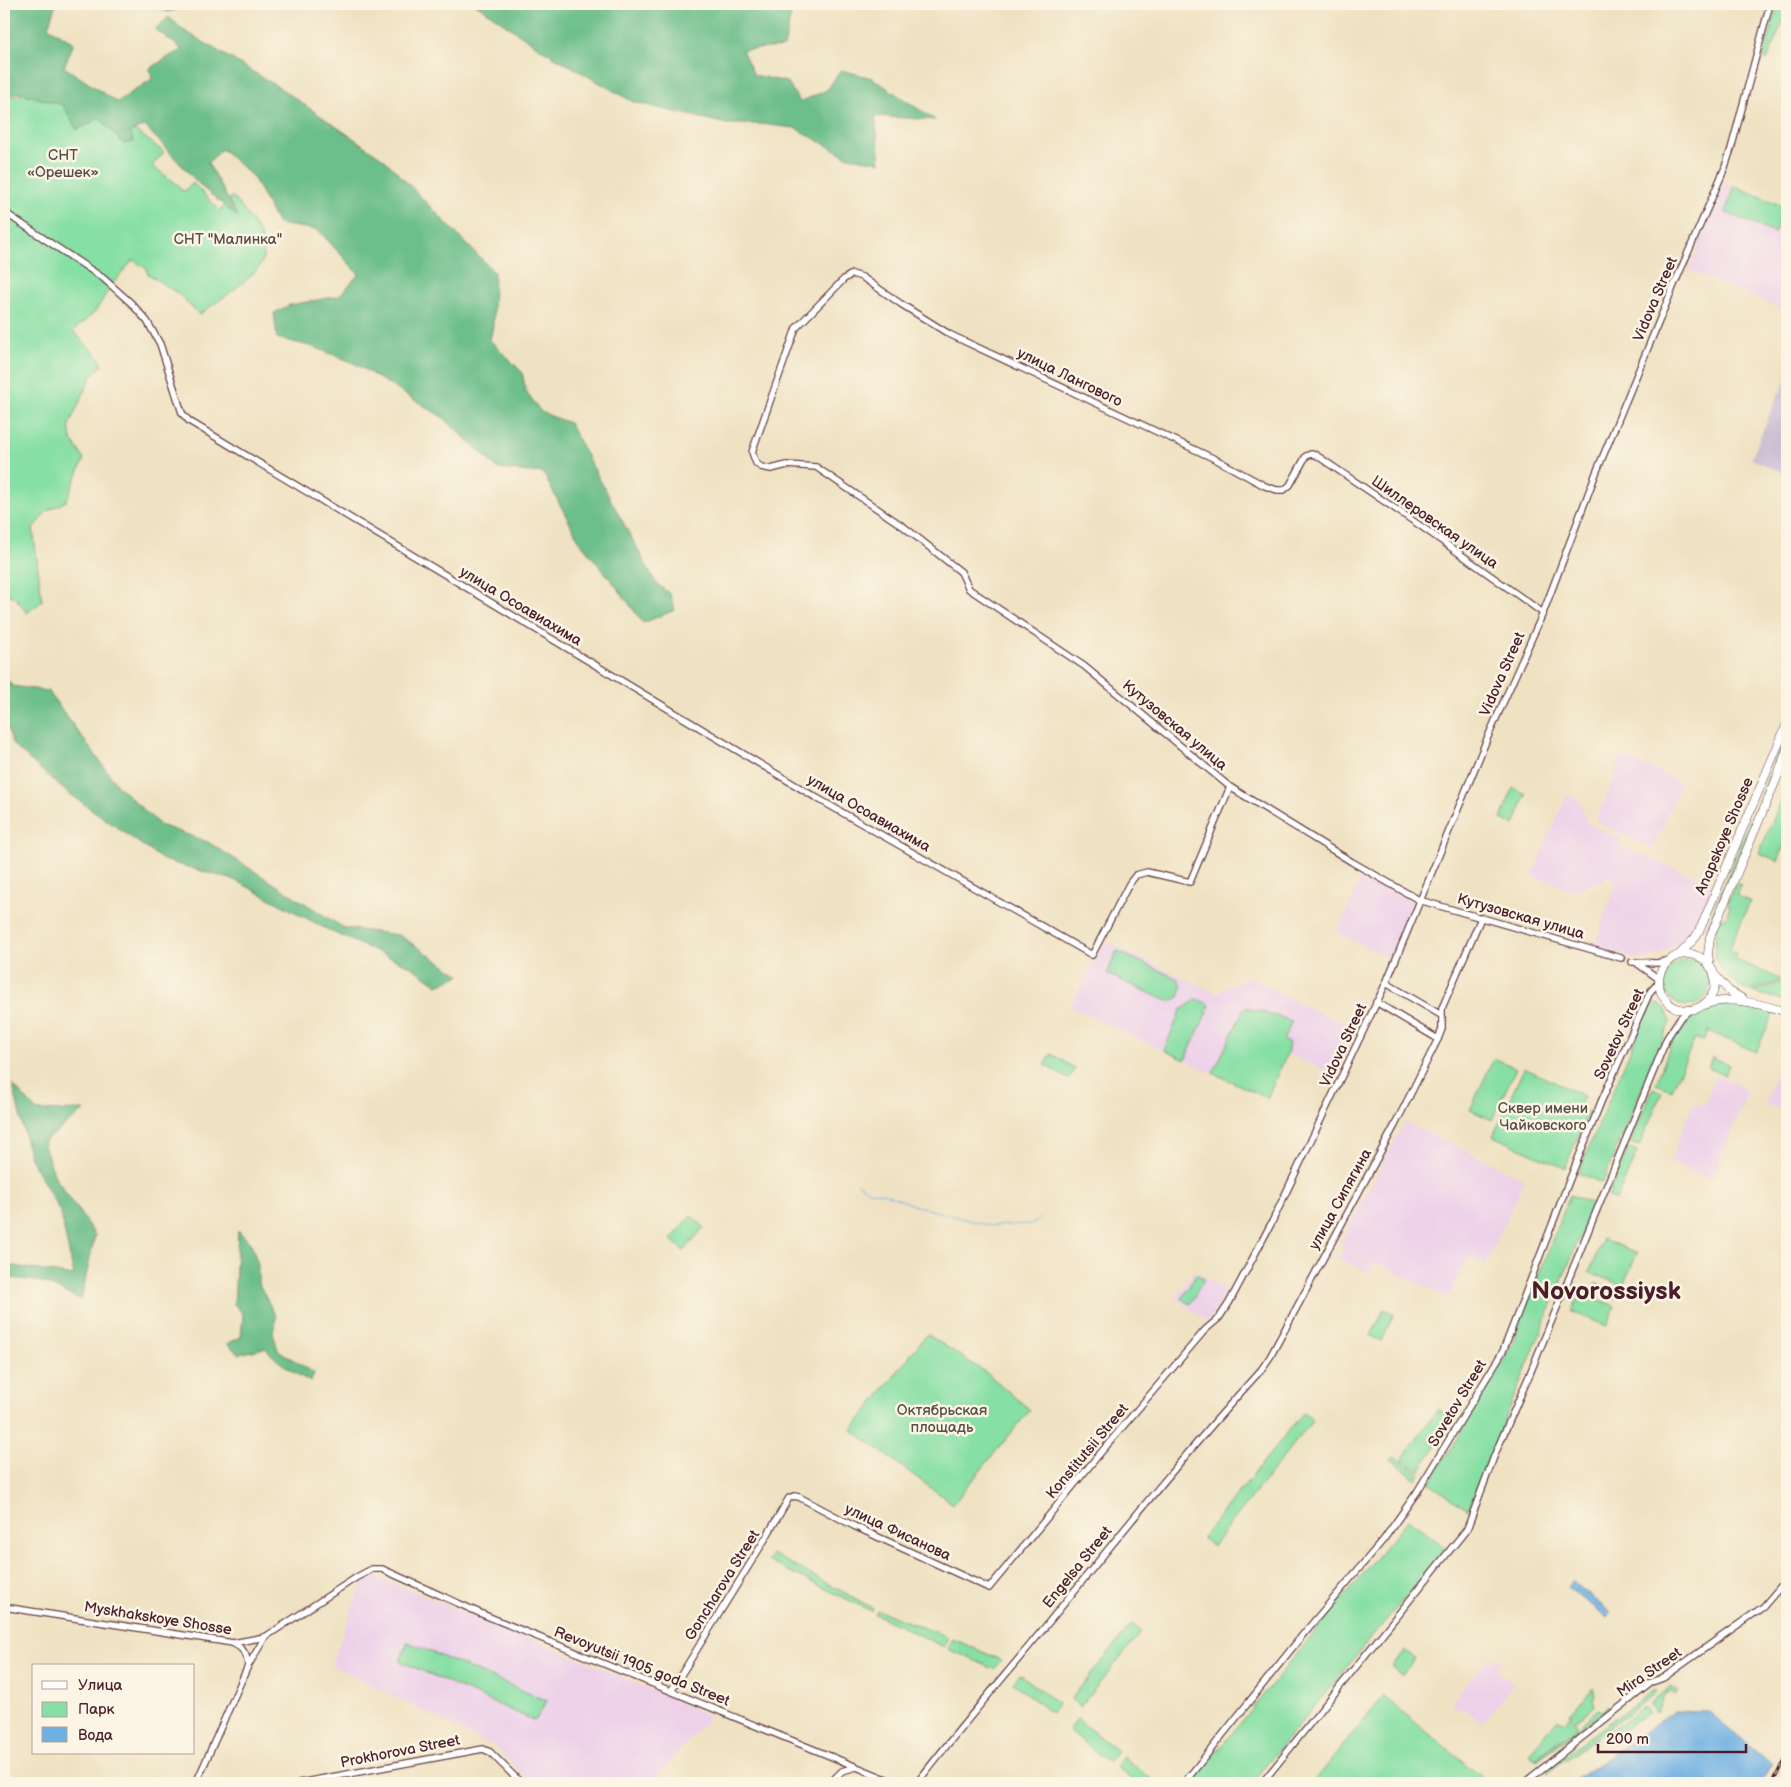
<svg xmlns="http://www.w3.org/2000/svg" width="1791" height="1787" font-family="'Balsamiq Sans',sans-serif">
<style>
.built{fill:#edd1e9}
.industrial{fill:#ccbfd4}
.green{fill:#86dfa4;stroke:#687f68}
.forest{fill:#6cbe8a;stroke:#5b6e5a}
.water{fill:#6fb0e3;stroke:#5c6887}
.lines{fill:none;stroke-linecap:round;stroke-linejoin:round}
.stream{stroke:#6fb0e3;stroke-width:1}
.tertiary-tunnel{stroke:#cebba4;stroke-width:5.5;stroke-dasharray:5.5 3;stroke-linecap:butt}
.tertiary-casing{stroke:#633c42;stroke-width:8}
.trunk-casing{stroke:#633c42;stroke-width:9}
.tertiary{stroke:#fff;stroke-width:5.5}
.trunk{stroke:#fff;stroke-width:8}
.rail-casing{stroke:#4a1f2b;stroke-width:3}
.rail{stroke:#fcf5e5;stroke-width:1;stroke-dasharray:4;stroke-linecap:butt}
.labels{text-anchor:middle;stroke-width:5;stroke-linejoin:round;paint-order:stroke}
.park-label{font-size:15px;fill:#594f49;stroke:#fcf5e5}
.street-label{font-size:15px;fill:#4a1f2b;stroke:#fcf5e5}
.town-label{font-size:25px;font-weight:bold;fill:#4a1f2b;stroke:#fcf5e5}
</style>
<rect width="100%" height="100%" fill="#fcf5e5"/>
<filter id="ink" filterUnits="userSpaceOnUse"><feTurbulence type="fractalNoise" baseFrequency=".02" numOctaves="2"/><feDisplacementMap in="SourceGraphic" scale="10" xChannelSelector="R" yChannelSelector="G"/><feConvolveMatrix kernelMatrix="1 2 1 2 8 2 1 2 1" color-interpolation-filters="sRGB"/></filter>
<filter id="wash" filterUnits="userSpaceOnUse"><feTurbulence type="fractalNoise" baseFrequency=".0096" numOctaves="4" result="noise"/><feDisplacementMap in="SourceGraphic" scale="20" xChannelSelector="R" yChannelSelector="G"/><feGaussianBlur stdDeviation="1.12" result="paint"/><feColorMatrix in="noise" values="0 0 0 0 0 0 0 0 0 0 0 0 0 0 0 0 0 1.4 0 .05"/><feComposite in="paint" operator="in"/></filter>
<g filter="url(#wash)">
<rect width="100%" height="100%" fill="#efe2c2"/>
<g class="built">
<polygon points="1725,182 1787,208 1787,311 1689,270"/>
<polygon points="1622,756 1681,782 1653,849 1596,821"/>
<polygon points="1567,795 1580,801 1587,824 1621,838 1618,845 1714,884 1690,935 1687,939 1649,959 1636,959 1594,946 1617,880 1606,875 1604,880 1573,891 1532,875"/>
<polygon points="1363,874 1412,902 1389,958 1337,933"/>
<polygon points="1104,941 1216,993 1250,976 1289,999 1358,1029 1337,1075 1287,1054 1267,1098 1070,1007"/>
<polygon points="1787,1044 1787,1110 1764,1105"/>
<polygon points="1716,1075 1737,1084 1748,1091 1711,1180 1670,1162 1692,1105 1705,1104"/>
<polygon points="1405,1122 1525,1179 1486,1264 1469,1256 1448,1298 1339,1244"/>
<polygon points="1344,1247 1375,1262 1369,1273 1338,1258"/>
<polygon points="1194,1271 1228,1292 1208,1322 1176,1298"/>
<polygon points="372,1575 592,1664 706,1714 708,1719 651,1783 531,1783 496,1748 331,1665 363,1581"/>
<polygon points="1495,1656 1502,1662 1497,1669 1514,1683 1482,1723 1465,1709 1462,1712 1451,1703 1487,1658 1491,1661"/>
</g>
<polygon class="industrial" points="1786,379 1787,379 1787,474 1751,459 1779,392 1781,392"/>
<g class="green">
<polygon points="1778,4 1787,4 1787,11 1767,60 1763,58"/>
<path d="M 42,69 L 128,125 L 164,152 L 152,166 L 177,184 L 181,190 L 184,191 L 193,183 L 220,211 L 232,196 C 242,209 255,223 261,237 C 265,246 265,259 259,267 C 247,283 216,302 199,315 L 180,295 L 148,274 L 147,269 L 133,260 L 111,286 L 95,312 L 73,331 L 100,358 L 102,366 L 92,375 L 69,425 L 71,439 L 84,459 L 66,501 L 47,511 L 33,528 L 42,601 L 27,613 L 15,597 L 4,593 L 4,95 L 18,97 Z"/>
<polygon points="1735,186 1785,207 1774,233 1725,212"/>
<polygon points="1787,729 1787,744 1708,928 1706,929"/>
<polygon points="1513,788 1526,794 1514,825 1501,819"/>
<polygon points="1782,799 1787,802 1787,837 1778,861 1759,853"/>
<path d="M 1736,883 L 1741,885 L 1737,896 L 1750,901 L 1729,950 L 1736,953 L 1734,959 L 1780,979 L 1780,981 L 1749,991 C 1715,974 1708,954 1720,918 L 1725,919 L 1730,906 L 1727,904 Z"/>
<polygon points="1117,951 1178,979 1182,987 1179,997 1171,1001 1165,1000 1107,974"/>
<circle cx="1687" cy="983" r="23"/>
<polygon points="1787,972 1787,1001 1752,992 1783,982"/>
<polygon points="1197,999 1210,1005 1185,1060 1164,1050 1181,1010"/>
<polygon points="1657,1004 1666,1009 1670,1022 1602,1183 1578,1173 1648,1009"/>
<path d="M 1733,1004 L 1748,1005 L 1774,1012 L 1756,1052 L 1708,1031 L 1703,1041 L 1695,1038 L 1672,1090 L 1656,1084 C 1666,1059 1675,1021 1703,1010 C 1713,1006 1723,1005 1733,1004 Z"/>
<polygon points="1245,1007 1292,1021 1283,1040 1289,1043 1287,1054 1267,1098 1213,1073"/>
<polygon points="1051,1054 1075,1068 1068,1079 1045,1065"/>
<polygon points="1712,1057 1729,1065 1725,1075 1708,1068"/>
<polygon points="1494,1058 1516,1068 1492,1120 1470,1110"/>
<polygon points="1524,1068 1584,1096 1579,1108 1588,1112 1565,1168 1493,1136"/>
<polygon points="1653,1088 1662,1092 1639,1146 1630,1143"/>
<polygon points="1628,1148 1637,1152 1616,1200 1608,1196"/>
<polygon points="1570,1195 1593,1204 1468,1510 1430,1483 1508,1353"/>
<polygon points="691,1216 704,1227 684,1251 671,1240"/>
<polygon points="1603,1239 1637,1253 1623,1286 1589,1272"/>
<polygon points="1196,1274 1204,1279 1190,1304 1182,1299"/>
<polygon points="1597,1283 1618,1292 1615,1299 1594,1290"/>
<polygon points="1580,1292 1615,1306 1607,1326 1572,1312"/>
<polygon points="1384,1309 1394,1314 1382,1341 1371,1336"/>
<polygon points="927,1334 988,1374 1030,1410 953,1504 852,1430"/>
<polygon points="1438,1409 1452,1418 1420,1471 1402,1459"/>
<polygon points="1303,1413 1313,1420 1213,1546 1202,1538"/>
<polygon points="1394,1456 1419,1473 1415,1479 1391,1459"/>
<polygon points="1408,1519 1446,1548 1251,1783 1191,1783"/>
<polygon points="772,1554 873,1608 871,1611 768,1561"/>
<polygon points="877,1610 948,1637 944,1647 875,1614"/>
<polygon points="1132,1624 1141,1632 1080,1707 1071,1699"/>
<polygon points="953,1639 1001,1660 994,1669 948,1649"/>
<polygon points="408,1642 547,1701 535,1721 400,1661"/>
<polygon points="1405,1651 1415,1658 1402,1675 1392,1667"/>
<polygon points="1020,1674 1058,1704 1051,1713 1013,1683"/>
<polygon points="1671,1687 1678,1692 1675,1695 1671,1692 1664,1695 1656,1714 1649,1704"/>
<polygon points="1593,1688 1595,1696 1593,1700 1595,1706 1576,1721 1570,1715"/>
<polygon points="1654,1690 1656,1693 1547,1773 1545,1769"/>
<polygon points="1383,1696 1489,1783 1313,1783"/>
<polygon points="1608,1706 1610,1708 1537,1760 1536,1759 1578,1728 1598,1709 1601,1711"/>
<polygon points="1644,1707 1648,1713 1607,1741 1604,1736"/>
<polygon points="1570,1717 1578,1726 1535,1759 1529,1754 1558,1719 1564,1723"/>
<polygon points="1077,1719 1117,1751 1108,1762 1069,1730"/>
<polygon points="1123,1757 1157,1783 1136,1783 1116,1767"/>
</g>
<g class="forest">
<polygon points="4,4 56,4 48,27 74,43 64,67 117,102 152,79 150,68 182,49 155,29 169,17 183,30 280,88 385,160 494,272 493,325 490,340 522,372 526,391 541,412 569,423 656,583 670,594 675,610 643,623 619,590 580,542 543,473 498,469 444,418 354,363 314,347 277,338 274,313 290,305 339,296 359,274 318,230 278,224 253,177 222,149 208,163 238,217 202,187 145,126 130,132 134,142 123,144 100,118 77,130 63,105 20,93 4,95"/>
<polygon points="149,4 183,4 184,7 168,12"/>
<polygon points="476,4 793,4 784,47 742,50 754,75 787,82 800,102 827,90 841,70 872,78 935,120 875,116 880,162 848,157 795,128 760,124 727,124 633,102 541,49"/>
<polygon points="4,674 12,686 48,691 118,786 160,825 208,842 344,928 399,935 460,975 438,985 410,966 332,932 237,881 163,860 63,789 13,745 7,725 4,721"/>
<polygon points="13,1085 37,1111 85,1110 43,1142 55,1177 95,1235 81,1300 42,1282 4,1277 4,1262 8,1265 74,1276 60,1211 30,1158"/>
<path d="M 238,1230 L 251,1244 L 258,1264 L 258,1282 L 276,1317 L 273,1333 L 278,1350 L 314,1373 L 311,1382 C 293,1373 279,1363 265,1348 L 239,1354 L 227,1344 L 241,1337 L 243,1314 L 234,1304 Z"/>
</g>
<g class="water">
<polygon points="1572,1581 1611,1613 1608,1618 1567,1587"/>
<polygon points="1675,1711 1709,1712 1772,1764 1762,1783 1571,1783"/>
</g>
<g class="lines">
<polyline class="stream" points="858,1183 868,1191 886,1194 916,1206 990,1226 1031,1224 1039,1219"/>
</g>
</g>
<g filter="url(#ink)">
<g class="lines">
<polyline class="tertiary-tunnel" points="1621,958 1632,962"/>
<g class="tertiary-casing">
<g id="tertiary">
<polyline points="4,212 103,278 131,303 147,321 160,344 182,413 189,421 815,797 1092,955 1129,884 1136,875 1147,872 1190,882 1230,787"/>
<polyline points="1543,613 1425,529 1316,455 1311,454 1306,456 1290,485 1284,490 1277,490 1265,486 1217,460 949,334 901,304 862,277 852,274 844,279 796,328 752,452 756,463 761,467 771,469 787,465 816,467 904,527 961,572 969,589 1084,666 1230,787 1352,862 1419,900 1621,958"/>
<polyline points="1632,962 1657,963 1670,960"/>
<polyline points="1638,964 1659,979"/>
<polyline points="1386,983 1441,1015"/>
<polyline points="1376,1002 1438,1039"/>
<polyline points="4,1607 233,1643 265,1637 357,1577 372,1569 382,1569 482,1614 896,1783"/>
<path d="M 234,1644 C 244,1649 247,1655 248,1666"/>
<polyline points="671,1691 761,1546 789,1498 794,1496 799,1497 854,1526 989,1588 1097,1457 1205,1330 1219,1318 1229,1303 1272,1222 1386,983 1487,739 1543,613 1596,473 1674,285 1724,170 1731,149 1770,4"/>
<polyline points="196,1783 248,1666 265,1637"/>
<polyline points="299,1783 483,1749 490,1752 521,1783"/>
<polyline points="830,1783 842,1771 856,1767"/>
<path d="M 917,1783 C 959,1728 1005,1676 1049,1622 C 1118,1537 1187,1451 1261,1370 L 1270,1357 L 1395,1125 L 1438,1039 L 1442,1029 L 1442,1008 L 1481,918"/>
<polyline points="1184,1783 1305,1632 1384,1539 1417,1492 1503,1351 1569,1181 1601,1102 1650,992 1659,982"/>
<polyline points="1262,1783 1467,1529 1495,1454 1529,1376 1667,1038 1680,1018 1691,1009"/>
<polyline points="1524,1783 1652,1682 1663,1678 1763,1607 1787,1579"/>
</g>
</g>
<g class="trunk-casing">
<g id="trunk">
<circle cx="1687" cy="982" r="28"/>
<polyline points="1679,955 1695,938 1701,927 1787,724"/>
<polyline points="1710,967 1708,954 1710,937 1779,773 1787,749"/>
<polyline points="1714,974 1729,991 1743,999"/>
<path d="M 1704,1005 C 1733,995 1759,1004 1787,1012"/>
</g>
</g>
<use href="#tertiary" class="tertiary"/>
<use href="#trunk" class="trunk"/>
<g class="rail-casing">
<polyline id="rail" points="1773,1783 1787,1753"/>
</g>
<use href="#rail" class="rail"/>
</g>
</g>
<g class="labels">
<g class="park-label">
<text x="63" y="160">СНТ<tspan x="63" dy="17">«Орешек»</tspan></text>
<text x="228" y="244">СНТ "Малинка"</text>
<text x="1543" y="1113">Сквер имени<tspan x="1543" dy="17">Чайковского</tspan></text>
<text x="942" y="1415">Октябрьская<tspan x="942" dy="17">площадь</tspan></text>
</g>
<g class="street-label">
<text transform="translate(1655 299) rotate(-67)" y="5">Vidova Street</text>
<text transform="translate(1070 377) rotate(26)" y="5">улица Лангового</text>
<text transform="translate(1435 522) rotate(35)" y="5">Шиллеровская улица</text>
<text transform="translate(521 606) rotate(31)" y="5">улица Осоавиахима</text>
<text transform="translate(1502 674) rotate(-66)" y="5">Vidova Street</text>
<text transform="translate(1175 725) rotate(40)" y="5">Кутузовская улица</text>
<text transform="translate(869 813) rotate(30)" y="5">улица Осоавиахима</text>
<text transform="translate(1724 836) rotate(-67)" y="5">Anapskoye Shosse</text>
<text transform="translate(1521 916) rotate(16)" y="5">Кутузовская улица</text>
<text transform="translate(1619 1034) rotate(-65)" y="5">Sovetov Street</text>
<text transform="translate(1343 1045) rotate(-65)" y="5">Vidova Street</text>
<text transform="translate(1340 1199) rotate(-61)" y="5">улица Сипягина</text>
<text transform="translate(1457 1403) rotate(-59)" y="5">Sovetov Street</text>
<text transform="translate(1087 1451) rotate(-50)" y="5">Konstitutsii Street</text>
<text transform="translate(898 1532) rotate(25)" y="5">улица Фисанова</text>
<text transform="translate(1077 1567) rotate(-51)" y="5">Engelsa Street</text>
<text transform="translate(722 1585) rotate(-58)" y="5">Goncharova Street</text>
<text transform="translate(158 1618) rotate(9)" y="5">Myskhakskoye Shosse</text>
<text transform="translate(642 1666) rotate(22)" y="5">Revoyutsii 1905 goda Street</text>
<text transform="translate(1649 1672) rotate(-35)" y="5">Mira Street</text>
<text transform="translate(400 1751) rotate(-11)" y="5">Prokhorova Street</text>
</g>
<g class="town-label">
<text x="1606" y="1299">Novorossiysk</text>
</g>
</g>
<rect width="1791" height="1787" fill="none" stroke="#fcf5e5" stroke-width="20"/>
<rect x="32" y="1664" width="162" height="90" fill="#fcf5e5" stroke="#b59f9b"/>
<rect x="42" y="1681" width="25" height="8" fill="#ffffff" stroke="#b59f9b"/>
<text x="78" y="1690" font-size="15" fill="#4a1f2b">Улица</text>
<rect x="42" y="1702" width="25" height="15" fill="#86dfa4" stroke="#b59f9b"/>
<text x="78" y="1714" font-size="15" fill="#4a1f2b">Парк</text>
<rect x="42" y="1727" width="25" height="15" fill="#6fb0e3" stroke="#b59f9b"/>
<text x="78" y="1740" font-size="15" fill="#4a1f2b">Вода</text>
<path d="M1598 1744v8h148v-8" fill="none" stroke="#4a1f2b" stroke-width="2.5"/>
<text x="1606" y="1744" font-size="15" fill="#4a1f2b" stroke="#fcf5e5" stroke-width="4" paint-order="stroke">200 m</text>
</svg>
